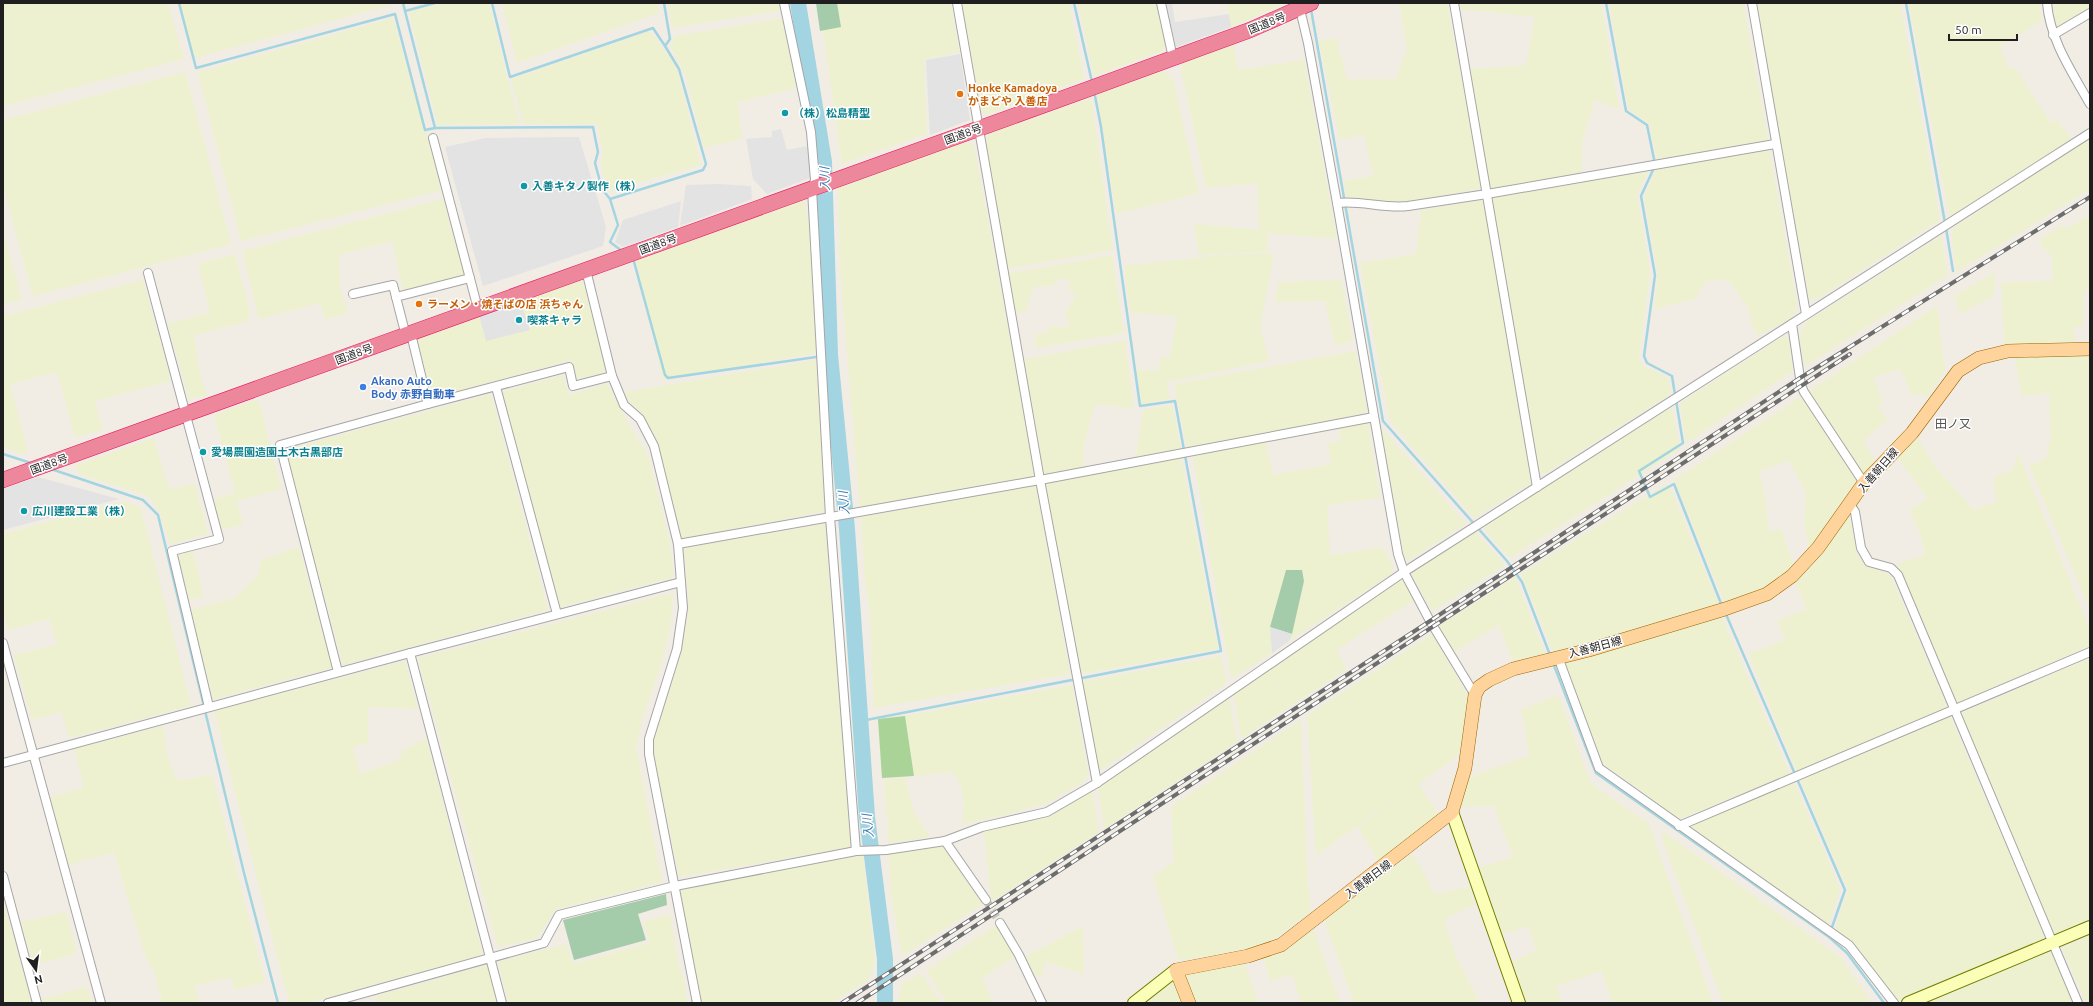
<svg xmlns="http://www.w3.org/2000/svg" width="2093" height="1006" font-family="Ubuntu,'Noto Sans JP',sans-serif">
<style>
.farmland{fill:#eef1cf}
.forest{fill:#a9d397}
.cemetery{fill:#a4cbaa}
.parking{fill:#e3e3e3}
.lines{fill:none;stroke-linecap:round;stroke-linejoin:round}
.stream{stroke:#a3d4e1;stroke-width:2.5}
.river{stroke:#a3d4e1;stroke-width:16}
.street-tunnel{stroke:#c7c4bd;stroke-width:8;stroke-dasharray:8 4;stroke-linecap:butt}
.street-casing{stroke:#a6a6a6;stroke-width:10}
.secondary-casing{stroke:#717d00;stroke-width:14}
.primary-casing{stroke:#9b6600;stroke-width:14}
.highway-casing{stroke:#e81962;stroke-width:16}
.street{stroke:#fff;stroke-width:8}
.secondary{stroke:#fbfeb6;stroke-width:12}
.primary{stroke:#ffd39c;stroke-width:13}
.highway{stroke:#ed889c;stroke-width:15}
.rail-casing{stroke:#6d6d6d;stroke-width:4}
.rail{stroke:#fff;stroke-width:2.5;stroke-dasharray:8;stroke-linecap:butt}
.food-dot{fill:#e8710a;stroke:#fff;stroke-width:1.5}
.culture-dot{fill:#0f9aa8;stroke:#fff;stroke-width:1.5}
.shop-dot{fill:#3f7fe0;stroke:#fff;stroke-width:1.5}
.labels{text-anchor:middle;stroke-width:3;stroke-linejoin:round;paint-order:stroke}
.street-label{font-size:11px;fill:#1f1f1f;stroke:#fff}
.food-label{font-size:11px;font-weight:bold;fill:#c56008;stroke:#fff;text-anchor:start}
.culture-label{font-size:11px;font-weight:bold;fill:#0d838f;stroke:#fff;text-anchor:start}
.shop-label{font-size:11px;font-weight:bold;fill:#366cbe;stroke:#fff;text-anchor:start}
.water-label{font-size:12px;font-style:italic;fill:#417aaf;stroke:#fff}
.neighbourhood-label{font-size:12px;fill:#525252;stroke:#fff}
</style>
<rect width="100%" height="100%" fill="#f1ede5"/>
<g class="farmland">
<polygon points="3,3 168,3 184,59 3,106"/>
<polygon points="179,3 390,3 391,5 195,58"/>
<polygon points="444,3 489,3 519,124 438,125 409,12"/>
<polygon points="502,3 657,3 659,13 517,63"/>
<polygon points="668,3 781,3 783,10 672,28"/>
<polygon points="837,3 951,3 959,52 924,59 927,134 842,164 823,30 841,26"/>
<polygon points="962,3 1069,3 1084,79 985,115 981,110"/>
<polygon points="1078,3 1156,3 1166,46 1163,51 1094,76"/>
<polygon points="1227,3 1287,3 1231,27"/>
<polygon points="1394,3 1447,3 1482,188 1405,203 1347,198 1344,181 1373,176 1364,135 1340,140 1319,41 1337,38 1338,52 1340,52 1347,79 1396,79 1407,49 1400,6"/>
<polygon points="1457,3 1601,3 1619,109 1595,100 1583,139 1581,173 1493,189 1489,187 1469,69 1526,65 1535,17 1458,9"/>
<polygon points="1609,3 1743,3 1768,140 1766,142 1657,160 1650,125 1628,108"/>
<polygon points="1756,3 1900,3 1940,220 1817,299 1809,299"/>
<polygon points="1909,3 2039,3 2041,21 2000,47 2008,68 2016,69 2051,123 2058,120 2071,139 1950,219"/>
<polygon points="2053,3 2090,3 2090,7 2056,29"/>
<polygon points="393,18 442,190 241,241 198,72"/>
<polygon points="783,18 796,88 738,102 742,139 704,148 686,76 670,46 675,36"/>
<polygon points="650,31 677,68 701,165 608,191 601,166 603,154 597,124 523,124 511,79"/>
<polygon points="1234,43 1238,70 1304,60 1337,239 1268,233 1267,251 1199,255 1194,224 1259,230 1257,183 1206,188 1181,68 1183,62"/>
<polygon points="1164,71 1173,80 1199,193 1116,214 1097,94"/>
<polygon points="185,72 231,244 33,296 3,186 3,120"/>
<polygon points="1091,98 1113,250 1006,269 984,144 989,133"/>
<polygon points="2090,138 2090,189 1956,272 1951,229"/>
<polygon points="966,140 974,146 1036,477 860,507 840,269 838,186"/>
<polygon points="1769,148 1797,304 1793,318 1757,336 1750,321 1752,318 1745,303 1728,279 1706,281 1695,299 1654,309 1658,275 1644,198 1657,167"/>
<polygon points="1649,170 1637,195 1650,273 1639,358 1642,365 1669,378 1671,394 1545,474 1539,471 1490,197"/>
<polygon points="804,197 810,232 817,353 663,380 636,260"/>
<polygon points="443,199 464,275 403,291 392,241 339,255 341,291 348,314 325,319 320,303 259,319 242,251"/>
<polygon points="1484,200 1531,483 1474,518 1395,427 1389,417 1360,263 1416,254 1421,210"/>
<polygon points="2090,214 2090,290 2084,291 2083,326 2074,327 2075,342 2004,345 2001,282 2053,281 2052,256 2044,249 2039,240 2063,225 2066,229"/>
<polygon points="3,232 22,300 3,304"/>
<polygon points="1941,236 1948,275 1805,366 1799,337 1807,321"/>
<polygon points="1270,253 1274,255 1260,327 1269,361 1167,382 1170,399 1141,404 1137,369 1157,371 1162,357 1170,358 1177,317 1156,314 1130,313 1124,266 1223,255"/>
<polygon points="235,254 250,312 246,322 194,335 200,374 207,395 189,399 168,324 210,312 198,264"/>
<polygon points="1112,255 1124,333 1036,348 1035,334 1045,333 1050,326 1064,328 1069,325 1066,311 1075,298 1074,294 1070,291 1069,280 1063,278 1056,281 1052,286 1033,287 1032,298 1028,298 1027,312 1014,313 1006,274"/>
<polygon points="1995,272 1994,296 1960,314 1954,296"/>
<polygon points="582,279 607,372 577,379 571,360 433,398 416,336"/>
<polygon points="143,280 171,381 95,401 103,430 75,437 57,372 10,384 28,452 19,453 3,447 3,316"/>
<polygon points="1341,280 1353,342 1335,345 1325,301 1274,302 1279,282"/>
<polygon points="1937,306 1941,332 1940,334 1943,356 1946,368 1928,397 1917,393 1914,399 1900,369 1874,377 1882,402 1878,407 1888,420 1863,441 1875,459 1864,475 1861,474 1809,391"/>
<polygon points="1783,336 1789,340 1793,371 1686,443 1680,403"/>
<polygon points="1125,340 1134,409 1095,404 1083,448 1084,468 1045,475 1042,471 1023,360"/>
<polygon points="1356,351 1367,411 1363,414 1187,449 1174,384"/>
<polygon points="2090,353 2090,611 2029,466 2047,458 2048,444 2051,441 2049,393 2021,396 2015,355"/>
<polygon points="817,360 827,511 680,539 658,447 643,414 629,402 625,392"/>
<polygon points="563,375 569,395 607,384 631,428 648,455 669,539 674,577 560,607 502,392"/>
<polygon points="491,394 548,610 343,665 285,450"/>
<polygon points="1802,396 1857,482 1809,550 1804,522 1806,492 1788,460 1759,472 1765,495 1769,532 1781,529 1794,566 1776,581 1759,591 1725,603 1674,480"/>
<polygon points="254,400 260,404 281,489 237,501 243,525 222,529 213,500 235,492 214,415"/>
<polygon points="1172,405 1181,449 1136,457 1143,410"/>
<polygon points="1672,407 1680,449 1510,558 1482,527"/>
<polygon points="1368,423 1380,498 1327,505 1330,555 1382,547 1393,565 1392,574 1289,641 1304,581 1270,627 1272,653 1231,679 1193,456 1266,442 1273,475 1331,464 1328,443 1341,441 1339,428"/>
<polygon points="1381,428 1466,524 1409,560 1404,556"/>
<polygon points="1916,435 1936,468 1974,510 1997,501 1993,483 1995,477 2012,470 2018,453 2090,630 2090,646 1955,704 1897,564 1925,555 1920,533 1909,510 1928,498 1895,455"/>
<polygon points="154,438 169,489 195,484 208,534 170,544 160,513 149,496 79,474 76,465"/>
<polygon points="1181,457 1218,649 1080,674 1044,483"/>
<polygon points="1668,483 1719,604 1597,642 1553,651 1521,574"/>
<polygon points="1036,485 1070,674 874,708 870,613 865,580 861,517"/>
<polygon points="124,501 141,508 191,706 69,738 61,712 32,720 14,655 57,645 49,619 8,630 3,611 3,534"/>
<polygon points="1846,517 1850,519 1858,556 1863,563 1884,572 1891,576 1948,708 1797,772 1748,654 1785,640 1777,621 1807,609 1794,580"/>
<polygon points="825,524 851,847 679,877 654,754 654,739 681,654 689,608 684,548"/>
<polygon points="1475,531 1505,565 1432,611 1411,573"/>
<polygon points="299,547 332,668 213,699 190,610 234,598 259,574 260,560"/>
<polygon points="193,551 204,596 189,600 178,555"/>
<polygon points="1515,577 1545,653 1513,662 1499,625 1454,652 1438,627"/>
<polygon points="1402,579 1415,600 1336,650 1347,669 1241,739 1233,693"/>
<polygon points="674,593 670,627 661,666 643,716 636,747 662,882 555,910 537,938 498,947 418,658"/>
<polygon points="1721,615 1790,774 1680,819 1603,764 1564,660"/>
<polygon points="1432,634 1468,696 1459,755 1418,784 1438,814 1420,832 1378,860 1358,828 1400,796 1316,855 1307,716"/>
<polygon points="1221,656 1227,683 1101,770 1097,769 1082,682"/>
<polygon points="2090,658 2090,920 2054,936 1961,713"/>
<polygon points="405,661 418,709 368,707 368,743 353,747 360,774 400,760 402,751 426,738 483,955 308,1003 289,1003 214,711"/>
<polygon points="1072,685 1088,772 1085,781 1047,803 1010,814 962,824 964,805 961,786 953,772 914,776 905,716"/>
<polygon points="1558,695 1591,784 1648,823 1713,1003 1612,1003 1602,971 1556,986 1561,1001 1553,1003 1525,1003 1510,962 1536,951 1528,926 1500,935 1475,869 1513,857 1494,806 1457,807 1466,778 1530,755 1525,736 1526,732 1521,710"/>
<polygon points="1229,696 1237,742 1104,829 1098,786"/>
<polygon points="1950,716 2045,934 2042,942 1898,1000 1852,941 1835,930 1848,890 1800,779"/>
<polygon points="1301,720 1308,883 1311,911 1274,939 1253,948 1188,959 1178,959 1153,876 1174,862 1171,807"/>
<polygon points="163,726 168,760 178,781 212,775 265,982 235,990 231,977 195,986 199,1003 151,1003 162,1000 153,968 146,959 114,852 68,865 50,797 84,787 74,749"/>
<polygon points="905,778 914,812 930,837 889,843 884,780"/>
<polygon points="1794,782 1840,889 1829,925 1687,826"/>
<polygon points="1092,789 1099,832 991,902 984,831 1053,815"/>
<polygon points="1665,833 1840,957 1872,1003 1723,1003 1661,836"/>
<polygon points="940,846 943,846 983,904 902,956 891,895 889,853"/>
<polygon points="863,854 875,963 868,980 831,1003 702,1003 678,890"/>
<polygon points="1413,854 1435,894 1469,887 1475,904 1444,919 1455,954 1480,1003 1354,1003 1323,917"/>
<polygon points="3,901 32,1003 3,1003"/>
<polygon points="66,912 77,954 33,965 21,922"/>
<polygon points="670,914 680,972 685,980 686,1003 509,1003 498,962 566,944 573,964 650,943 644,922"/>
<polygon points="996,925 1014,957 982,978 993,1003 947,1003 926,971"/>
<polygon points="1083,926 1084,974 1045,962 1042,977 1035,975 1025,957"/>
<polygon points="1308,930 1314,931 1340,1003 1301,1003 1292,974 1270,981 1263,957"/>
<polygon points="2090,936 2090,1003 2086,1003 2062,948"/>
<polygon points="2045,951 2052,954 2073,1003 1919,1003"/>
<polygon points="1244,961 1258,1003 1193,1003 1185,980 1189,972"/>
<polygon points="488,965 498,1003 377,1003 376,996"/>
<polygon points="921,973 941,1003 898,1003 901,984"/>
<polygon points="1171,981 1176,981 1184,1003 1145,1003"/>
<polygon points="87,987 92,1003 44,1003 42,999"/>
</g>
<polygon class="forest" points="905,716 914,776 882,778 878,719"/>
<g class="cemetery">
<polygon points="816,3 837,3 841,27 820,31"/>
<polygon points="1286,570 1302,570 1304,581 1292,634 1270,627"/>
<polygon points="666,894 667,905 638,914 646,940 574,960 563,920"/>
</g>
<g class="parking">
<polygon points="1166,3 1172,3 1175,22 1229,14 1231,27 1176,47"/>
<polygon points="960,54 970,120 930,135 926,60"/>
<polygon points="781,129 787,150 807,146 818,175 767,194 753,179 746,139 772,137 772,131"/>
<polygon points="579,137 606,227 603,246 483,286 445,147 486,138"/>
<polygon points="718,184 751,186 752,199 680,226 686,185"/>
<polygon points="681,201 678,227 623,247 615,242 623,220"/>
<polygon points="520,300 530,330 486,341 479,315"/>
<polygon points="38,477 119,499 3,530 3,489"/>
<polygon points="1270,627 1292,634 1289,641 1272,653"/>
</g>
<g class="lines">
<g class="stream">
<polyline points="179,3 196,68 395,14 425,130 435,128 593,127 598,152 595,163 602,189 610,199 618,225 610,242 622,251"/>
<polyline points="403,3 405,11"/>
<polyline points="435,3 405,11 435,128"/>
<polyline points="492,3 510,77 653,28 665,46"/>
<polyline points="1074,3 1092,82"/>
<polyline points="1606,3 1626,111 1647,125 1654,159 1653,170 1641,196 1655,275 1644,356 1647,363 1672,376 1675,395"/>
<polyline points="1906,3 1945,223"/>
<polyline points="1311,9 1383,421 1507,561 1522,582 1550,655"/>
<polyline points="610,199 703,170 706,164 679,69 665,46 670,39 664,3"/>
<polyline points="1946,228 1953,271"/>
<polyline points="633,258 665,375 668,378 830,355"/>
<polyline points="1676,400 1683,443 1639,471 1650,497 1674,484 1722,606"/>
<polyline points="3,454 31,463"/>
<polyline points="51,469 143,500 158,515 244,873 278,1003"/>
<polyline points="1725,612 1845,890 1831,930"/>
<polyline points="1553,663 1596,773 1829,937 1847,953 1884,1003"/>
<polyline points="861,721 1221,651 1175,401 1140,406 1101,127 1094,91"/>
</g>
<polyline class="river" points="798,3 824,162 830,355 847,529 867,817 885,959 885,1003"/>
<polyline class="street-tunnel" points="986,900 1000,923"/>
<g class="street-casing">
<g id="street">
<polyline points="784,3 811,132 815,180 812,189 830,517 856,851"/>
<polyline points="957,3 1040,480 1097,783"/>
<polyline points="1161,3 1173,58"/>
<polyline points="1454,3 1537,487"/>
<polyline points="1752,3 1806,314"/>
<path d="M 2047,3 C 2050,40 2072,72 2090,104"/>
<polyline points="1299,5 1308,43 1337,203 1398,554 1404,572 1430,621 1475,695"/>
<polyline points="2053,35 2090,13"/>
<polyline points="433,138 478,309"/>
<path d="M 1337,203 C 1361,200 1384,209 1408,206 L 1487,194 L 1775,144"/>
<polyline points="586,270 612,376 624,405 640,419 654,446 678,544 683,608 677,649 649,739 649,754 697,1003"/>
<polyline points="148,273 219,539 172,551 209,707"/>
<polyline points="353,294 393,285 396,297"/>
<polyline points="1792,324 1801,385 1804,392 1864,483"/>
<polyline points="411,334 428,404 569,367 573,386 612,376"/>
<polyline points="406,336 396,297 470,278"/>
<polyline points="496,387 557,614"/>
<polyline points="1850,504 1855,512 1861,548 1869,562 1891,568 1898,575 2078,1003"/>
<polyline points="678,544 1040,480 1374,417"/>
<polyline points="3,643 101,1003"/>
<polyline points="410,653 502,1003"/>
<polyline points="1558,657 1599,768 1849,945 1894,1003"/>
<polyline points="338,672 280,445 428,404"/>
<polyline points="3,763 410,653 681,582"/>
<polyline points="1679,826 2090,652"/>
<polyline points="945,841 986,900"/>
<polyline points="3,876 37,1003"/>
<polyline points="1000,923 1019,955 1042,1003"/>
<polyline points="328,1003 544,943 559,915 675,886 856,851 886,850 945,841 982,827 1047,812 1097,783 1404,572 2090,133"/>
</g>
</g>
<g class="secondary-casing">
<g id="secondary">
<polyline points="1452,812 1519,1003"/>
<polyline points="1134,1003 1176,970"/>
<polyline points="1908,1003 2090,927"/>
</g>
</g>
<g class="primary-casing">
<polyline id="primary" points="1189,1003 1176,970 1248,956 1281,945 1452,812 1465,768 1475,695 1479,687 1489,680 1513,669 1589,650 1725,609 1767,594 1792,576 1818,548 1864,483 1912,433 1958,371 1979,358 2008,351 2090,349"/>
</g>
<g class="highway-casing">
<polyline id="highway" points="3,480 1083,91 1250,30 1311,3"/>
</g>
<use href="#street" class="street"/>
<use href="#secondary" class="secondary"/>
<use href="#primary" class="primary"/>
<use href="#highway" class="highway"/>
<g class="rail-casing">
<g id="rail">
<polyline points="842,1003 1430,621 1800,378 2090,197"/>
<polyline points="857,1003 1850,354"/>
</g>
</g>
<use href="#rail" class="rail"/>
</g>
<g class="food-dot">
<circle cx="960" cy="94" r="4"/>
<circle cx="419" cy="304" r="4"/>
</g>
<g class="culture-dot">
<circle cx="785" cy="113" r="4"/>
<circle cx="524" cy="186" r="4"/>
<circle cx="519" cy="320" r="4"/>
<circle cx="203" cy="452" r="4"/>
<circle cx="24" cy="511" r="4"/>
</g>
<circle class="shop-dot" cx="363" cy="387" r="4"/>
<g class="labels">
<g class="street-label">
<text transform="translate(1267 23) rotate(-22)" y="4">国道8号</text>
<text transform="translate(963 134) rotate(-20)" y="4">国道8号</text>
<text transform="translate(658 244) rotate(-20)" y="4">国道8号</text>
<text transform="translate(354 354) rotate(-20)" y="4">国道8号</text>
<text transform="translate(49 464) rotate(-20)" y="4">国道8号</text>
<text transform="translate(1878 470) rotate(-49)" y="4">入善朝日線</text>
<text transform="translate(1595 647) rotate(-15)" y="4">入善朝日線</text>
<text transform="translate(1368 879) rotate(-37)" y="4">入善朝日線</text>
</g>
<g class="food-label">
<text x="968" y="92">Honke Kamadoya<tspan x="968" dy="13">かまどや 入善店</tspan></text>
<text x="427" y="308">ラーメン・焼そばの店 浜ちゃん</text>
</g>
<g class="culture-label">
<text x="793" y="117">（株）松島精型</text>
<text x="532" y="190">入善キタノ製作（株）</text>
<text x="527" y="324">喫茶キャラ</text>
<text x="211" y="456">愛場農園造園土木古黒部店</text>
<text x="32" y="515">広川建設工業（株）</text>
</g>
<g class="shop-label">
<text x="371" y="385">Akano Auto<tspan x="371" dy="13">Body 赤野自動車</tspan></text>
</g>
<g class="water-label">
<text transform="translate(825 179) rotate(-92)" y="4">入川</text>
<text transform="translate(844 503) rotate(-95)" y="4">入川</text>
<text transform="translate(868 826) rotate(-96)" y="4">入川</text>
</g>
<g class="neighbourhood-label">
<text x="1953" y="428">田ノ又</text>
</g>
</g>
<rect width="2093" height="1006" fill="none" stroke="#1f1f1f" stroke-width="8"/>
<g transform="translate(36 970) rotate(166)" stroke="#ffffff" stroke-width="3" paint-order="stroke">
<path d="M0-3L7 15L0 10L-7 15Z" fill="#1f1f1f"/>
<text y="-6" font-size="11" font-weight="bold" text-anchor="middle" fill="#1f1f1f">N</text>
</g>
<path d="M1949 34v6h68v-6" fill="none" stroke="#1f1f1f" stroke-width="2"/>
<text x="1955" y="34" font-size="12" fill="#1f1f1f" stroke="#ffffff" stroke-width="3" paint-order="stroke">50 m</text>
</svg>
